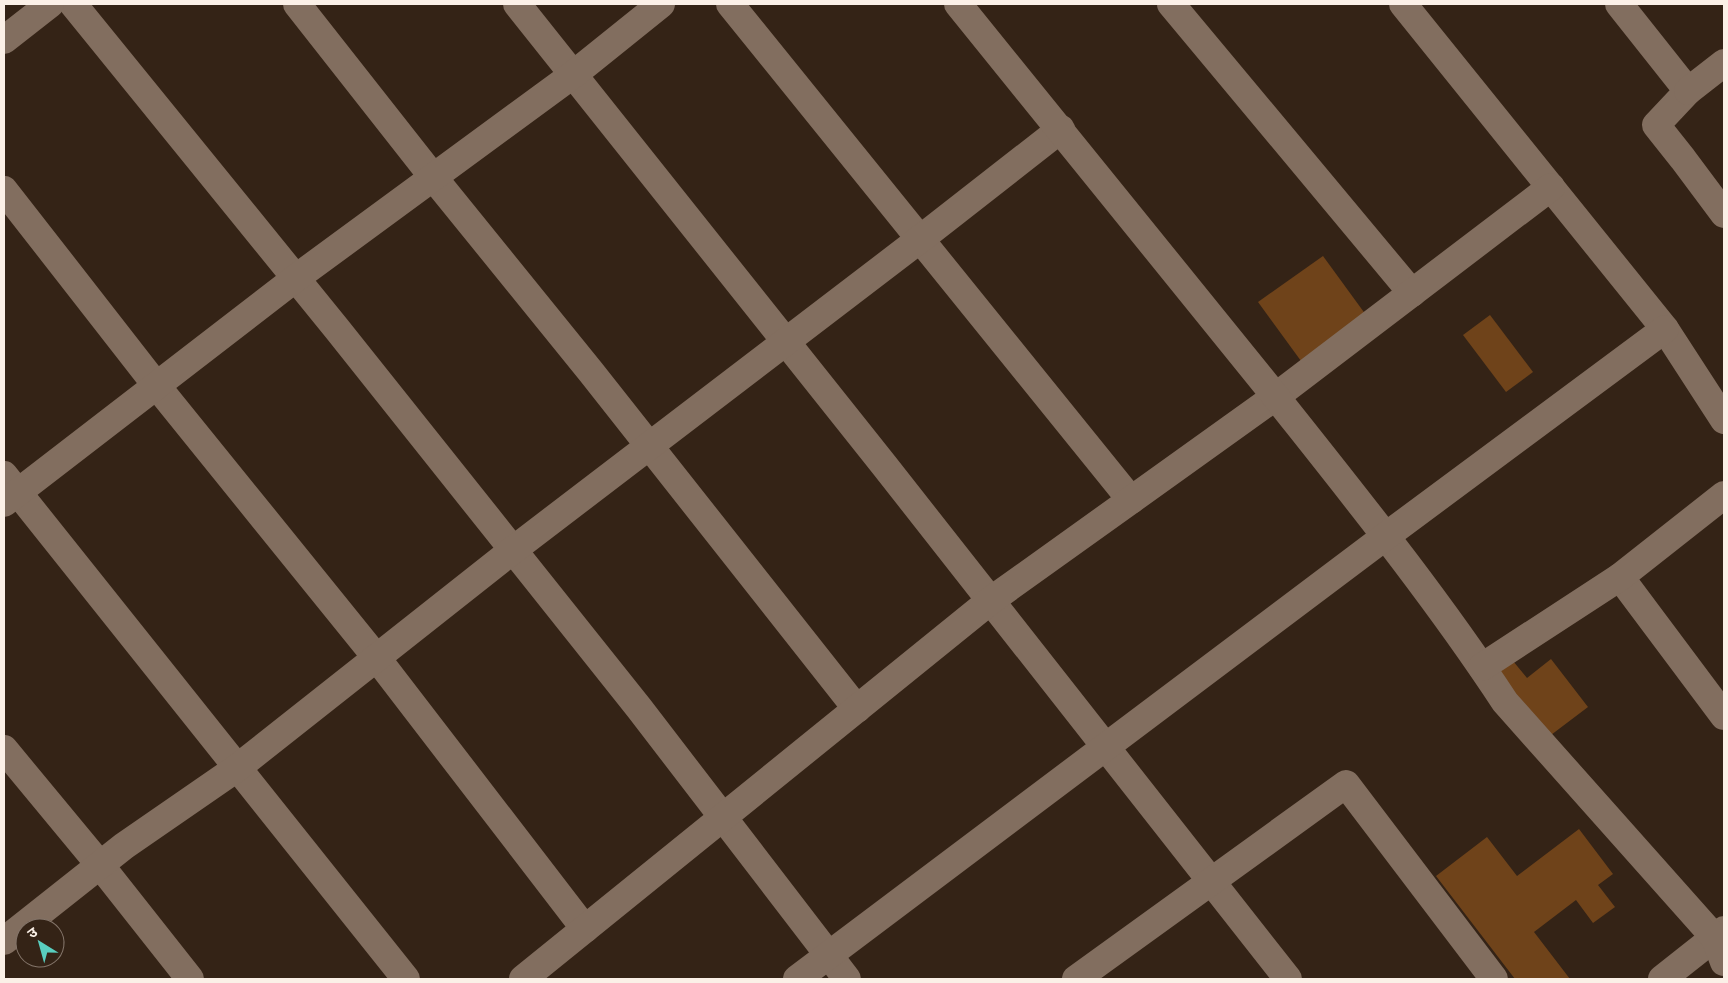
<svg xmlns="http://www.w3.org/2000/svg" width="1728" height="983" font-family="Karla,'Noto Sans Devanagari',sans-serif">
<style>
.building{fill:#6f431a}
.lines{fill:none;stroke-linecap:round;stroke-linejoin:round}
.minor{stroke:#826e5f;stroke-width:28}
.tertiary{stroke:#826e5f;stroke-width:28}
</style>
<rect width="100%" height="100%" fill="#342316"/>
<g class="building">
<polygon points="1323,256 1366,315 1301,361 1258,302"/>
<polygon points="1490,315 1533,372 1506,392 1463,335"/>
<polygon points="1551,659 1588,707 1547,738 1497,673 1513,661 1527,678"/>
<polygon points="1579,829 1613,874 1598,885 1615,907 1593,923 1576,900 1534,932 1570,979 1515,979 1436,876 1487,837 1517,876"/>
</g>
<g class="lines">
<g class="minor">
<polyline points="73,4 337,329 639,708 847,979"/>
<polyline points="297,4 433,177 591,372 857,709"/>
<polyline points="517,4 884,465 1288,979"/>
<polyline points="730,4 1131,500"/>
<polyline points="1171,4 1412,293"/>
<polyline points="1403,4 1665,329 1724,420"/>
<polyline points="4,40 50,4"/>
<polyline points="4,190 156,385 376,657 585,929"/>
<polyline points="4,475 406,979"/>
<polyline points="4,503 296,278 574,74 661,4"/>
<polyline points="1620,577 1724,716"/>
<polyline points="4,749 100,865 190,979"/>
<polyline points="4,941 124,846 237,768 513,550 919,240 1061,129"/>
<polyline points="523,979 990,601 1275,397 1551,187"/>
<polyline points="1076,979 1346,784 1494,979"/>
<polyline points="1662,979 1724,930"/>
</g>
<g class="tertiary">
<path d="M 958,4 C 1063,133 1168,262 1272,392 C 1352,493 1434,594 1505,702 L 1715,938 L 1724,962"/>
<polyline points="1619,4 1688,91 1656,125 1683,159 1724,214"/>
<polyline points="1688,91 1724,63"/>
<polyline points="1482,667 1620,577 1724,495"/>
<polyline points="797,979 1386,536 1665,329"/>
</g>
</g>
<rect width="1728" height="983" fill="none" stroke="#fbf0e7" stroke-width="10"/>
<g transform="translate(40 943) rotate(323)"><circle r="24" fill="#342316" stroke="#84756a"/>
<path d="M0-4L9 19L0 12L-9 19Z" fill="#59cebf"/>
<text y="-8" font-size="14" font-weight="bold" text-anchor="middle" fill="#fbf0e7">उ</text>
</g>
</svg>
